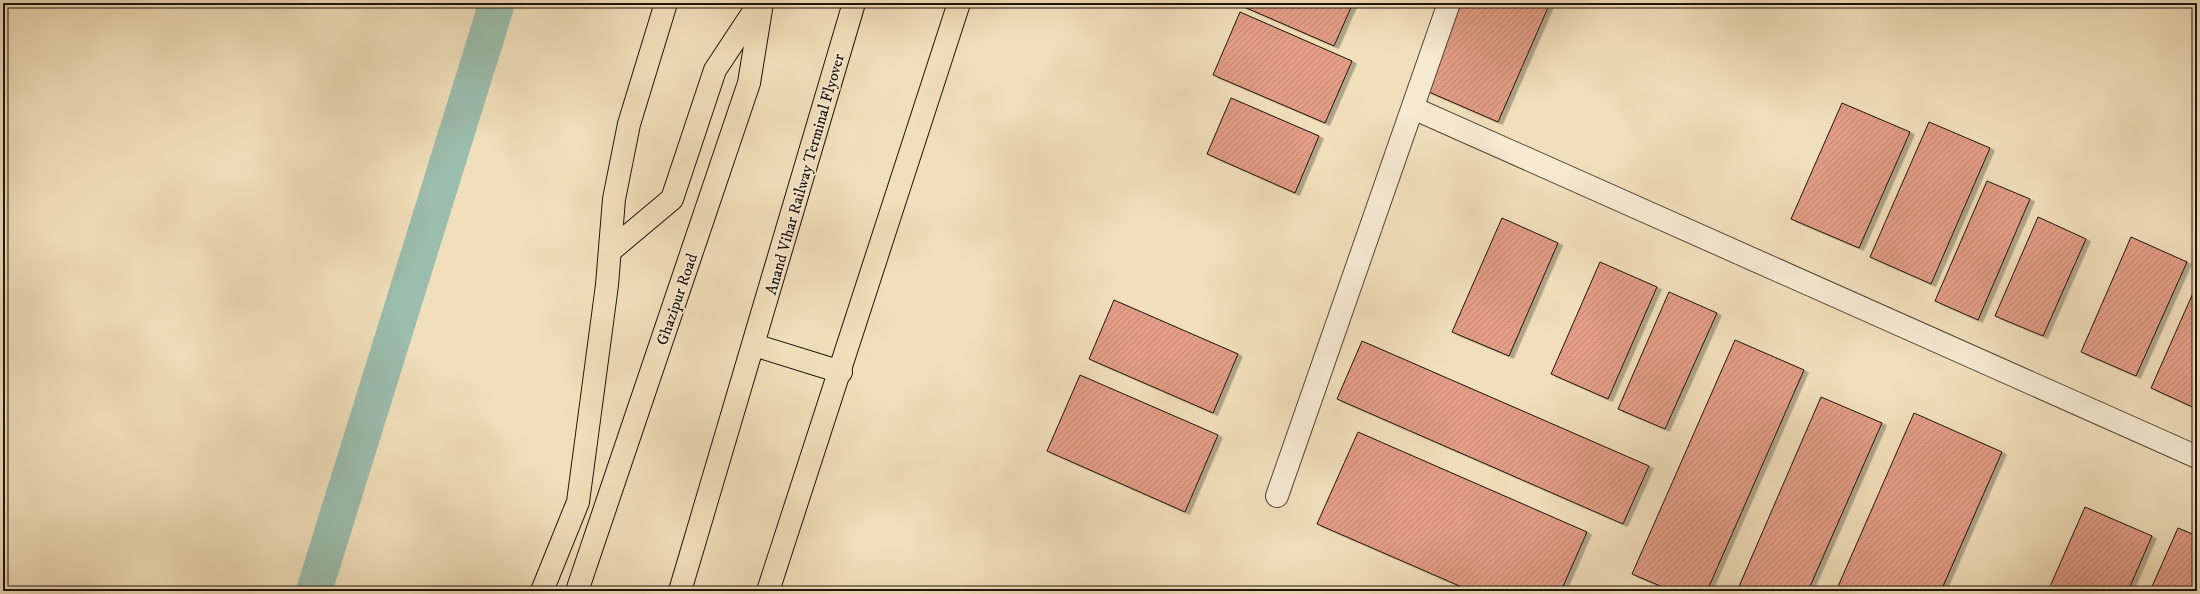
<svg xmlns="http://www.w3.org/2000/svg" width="2200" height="594" font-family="'IM FELL DW Pica',serif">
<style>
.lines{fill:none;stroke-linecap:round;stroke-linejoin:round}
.canal{stroke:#9bbdad;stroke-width:36}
.building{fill:url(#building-hatch);stroke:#1f140a;filter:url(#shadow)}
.minor-casing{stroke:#544736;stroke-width:24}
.major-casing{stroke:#1f140a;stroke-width:24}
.minor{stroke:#f6ead3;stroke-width:22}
.major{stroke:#f1dfbb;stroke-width:22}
.labels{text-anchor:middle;stroke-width:3.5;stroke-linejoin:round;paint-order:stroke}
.street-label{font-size:16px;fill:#1f140a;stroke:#f6ead3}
</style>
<defs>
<pattern id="building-hatch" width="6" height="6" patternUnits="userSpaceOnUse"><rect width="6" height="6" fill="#e49e87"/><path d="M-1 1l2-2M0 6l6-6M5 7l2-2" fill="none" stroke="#c38773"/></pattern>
<filter id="shadow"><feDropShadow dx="4.5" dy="2.5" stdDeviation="0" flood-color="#0004"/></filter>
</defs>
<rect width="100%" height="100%" fill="#f1dfbb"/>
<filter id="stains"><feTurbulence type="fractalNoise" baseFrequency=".005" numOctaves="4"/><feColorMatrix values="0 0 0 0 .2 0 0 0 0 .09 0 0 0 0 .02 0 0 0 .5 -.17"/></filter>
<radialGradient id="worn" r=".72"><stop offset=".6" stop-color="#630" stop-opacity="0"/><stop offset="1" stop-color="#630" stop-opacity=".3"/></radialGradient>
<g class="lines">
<polyline class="canal" points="314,591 497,3"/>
</g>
<g class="building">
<polygon points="1235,3 1353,3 1334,46"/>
<polygon points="1460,3 1550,3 1498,122 1422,89"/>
<polygon points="1240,12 1352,61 1325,123 1213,75"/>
<polygon points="1231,98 1319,136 1295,193 1207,154"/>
<polygon points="1842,103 1910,132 1859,248 1791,219"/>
<polygon points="1929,122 1990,148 1931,284 1870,257"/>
<polygon points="1987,181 2030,199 1978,320 1935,301"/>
<polygon points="2038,217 2086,239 2043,336 1995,316"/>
<polygon points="1502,218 1558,243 1509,356 1452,332"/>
<polygon points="2131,237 2187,262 2136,376 2081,352"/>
<polygon points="1600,262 1657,287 1608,399 1551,374"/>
<polygon points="2197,284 2197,409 2151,388"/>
<polygon points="1669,292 1717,313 1665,429 1618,409"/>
<polygon points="1114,300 1238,354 1213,413 1089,359"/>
<polygon points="1735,340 1804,370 1707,591 1672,591 1632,574"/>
<polygon points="1362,341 1649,466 1623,524 1337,399"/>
<polygon points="1080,375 1218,435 1185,512 1047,451"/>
<polygon points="1821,397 1882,423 1808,591 1737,591"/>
<polygon points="1914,413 2002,452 1941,591 1836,591"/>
<polygon points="1358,432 1587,532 1561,591 1471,591 1317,524"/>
<polygon points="2085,507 2152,536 2128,591 2048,591"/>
<polygon points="2178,528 2197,536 2197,591 2150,591"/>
</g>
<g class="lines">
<g class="minor-casing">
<g id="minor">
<polyline points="1413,108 2197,457"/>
<polyline points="1277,496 1449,3"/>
</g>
</g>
<g class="major-casing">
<g id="major">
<polyline points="610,251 672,199 715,70 758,5"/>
<polyline points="754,345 841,372"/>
<polyline points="542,591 578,502 607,285 614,199 629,124 666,3"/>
<polyline points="577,591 749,83 762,3"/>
<polyline points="680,591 854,3"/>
<polyline points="768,591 959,3"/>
</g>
</g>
<use href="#minor" class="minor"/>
<use href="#major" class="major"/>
</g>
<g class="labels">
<g class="street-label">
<text transform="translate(804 174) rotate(-74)" y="6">Anand Vihar Railway Terminal Flyover</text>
<text transform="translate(676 299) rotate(-71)" y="6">Ghazipur Road</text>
</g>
</g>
<rect width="2200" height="594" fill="none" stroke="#f1dfbb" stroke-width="16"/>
<rect x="4" y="4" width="2192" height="586" fill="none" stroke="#1f140a" stroke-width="2"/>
<rect x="8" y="8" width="2184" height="578" fill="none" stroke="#1f140a"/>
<rect width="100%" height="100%" filter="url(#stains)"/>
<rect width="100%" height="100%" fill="url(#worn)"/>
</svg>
